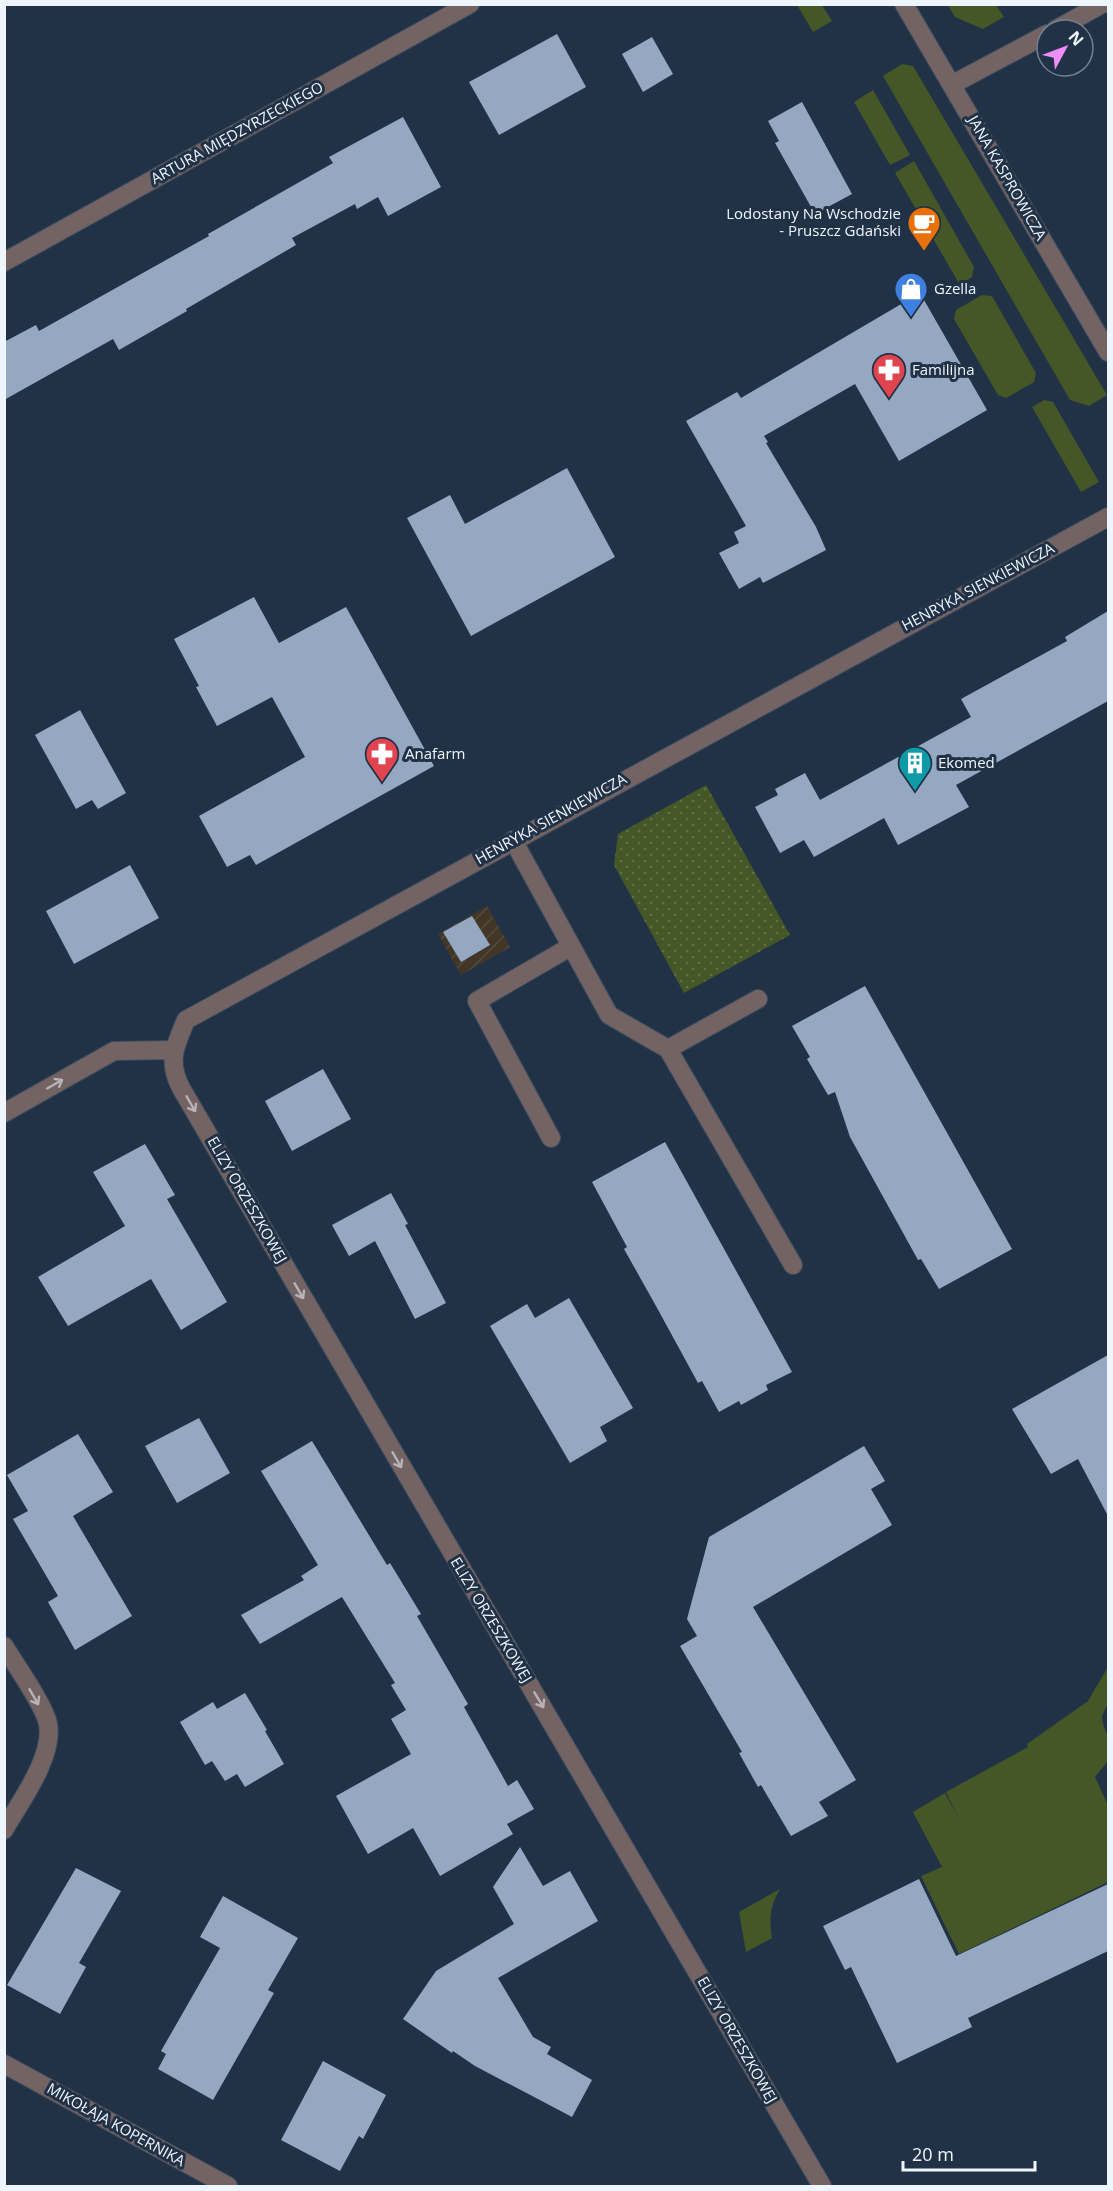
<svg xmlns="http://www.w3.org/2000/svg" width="1113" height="2191" font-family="'Open Sans',sans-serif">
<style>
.industrial{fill:url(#industrial-furrows)}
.green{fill:#455726}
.garden{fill:url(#garden-dots)}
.building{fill:#94a8c2}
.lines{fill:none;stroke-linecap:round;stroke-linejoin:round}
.minor-casing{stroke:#3e4d60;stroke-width:20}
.minor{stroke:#736363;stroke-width:18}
.oneway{stroke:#b7b3b8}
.labels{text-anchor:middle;stroke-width:6;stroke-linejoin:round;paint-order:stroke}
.street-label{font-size:15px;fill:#eef5fd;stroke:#213247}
.poi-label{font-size:15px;fill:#eef5fd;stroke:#213247;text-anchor:start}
</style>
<defs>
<pattern id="industrial-furrows" width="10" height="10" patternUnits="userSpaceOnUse" patternTransform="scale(1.5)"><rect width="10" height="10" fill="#423727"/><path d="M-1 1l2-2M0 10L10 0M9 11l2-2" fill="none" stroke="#544b3c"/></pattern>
<pattern id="garden-dots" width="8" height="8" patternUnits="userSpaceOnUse" patternTransform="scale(1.5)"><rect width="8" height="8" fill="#455726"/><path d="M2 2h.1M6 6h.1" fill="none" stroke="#607046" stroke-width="1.8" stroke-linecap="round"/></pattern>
</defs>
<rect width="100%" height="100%" fill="#213247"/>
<polygon class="industrial" points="487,906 510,947 461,975 438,934"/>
<g class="green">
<polygon points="797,5 822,5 832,21 813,32"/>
<polygon points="948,5 996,5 1004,17 983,29 955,17"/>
<polygon points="902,64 913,66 1107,395 1089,406 1070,400 883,76"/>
<polygon points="873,90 910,155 890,165 854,102"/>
<polygon points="914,161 974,267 972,277 960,285 895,173"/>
<polygon points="982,295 992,296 1036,373 1034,382 1006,398 998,395 954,319 956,310"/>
<polygon points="1044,400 1053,402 1099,482 1081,492 1032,407"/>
<polygon points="1108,1667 1108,1703 1102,1716 1103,1724 1108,1737 1108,1761 1095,1777 1108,1805 1108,1882 959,1954 921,1876 942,1867 913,1812 945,1793 958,1817 946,1792 1028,1747 1027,1744 1088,1701"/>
<path d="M 780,1889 C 770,1906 769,1918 772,1938 L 746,1952 L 739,1912 Z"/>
</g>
<polygon class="garden" points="706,785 790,935 684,993 614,865 618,834"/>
<g class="building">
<polygon points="557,34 586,87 499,135 469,82"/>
<polygon points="652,37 673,74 643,92 622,54"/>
<polygon points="802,102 852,194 815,214 775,143 779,141 768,121"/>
<polygon points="403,117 441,187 388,216 378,197 357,209 355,204 292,238 296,245 186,309 187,311 119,350 113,339 4,400 4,342 36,325 39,331 209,236 208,234 333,163 329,157"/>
<polygon points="920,293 987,410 899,461 855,384 764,436 768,442 766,443 816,527 826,550 763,583 760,577 739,589 719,553 739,543 734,532 746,526 686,421 737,392 741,398"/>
<polygon points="567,468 615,557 471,636 407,518 450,495 465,524"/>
<polygon points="254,597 279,643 346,607 434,766 256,865 250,855 227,867 199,816 305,757 272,697 217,726 196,687 199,686 174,639"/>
<polygon points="1108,611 1108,701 956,785 969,807 898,845 884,818 814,857 804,840 780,853 755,807 778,795 775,789 805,773 820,800 971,717 961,699 1067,641 1065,637"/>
<polygon points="80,710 126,793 98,809 92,800 76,809 35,735"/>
<polygon points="130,865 159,918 74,964 46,911"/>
<polygon points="472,916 490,945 461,962 443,932"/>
<polygon points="865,986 1012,1249 939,1289 921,1259 918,1260 850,1137 835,1092 828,1095 807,1059 810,1057 792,1026"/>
<polygon points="323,1069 351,1119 292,1151 265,1101"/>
<polygon points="665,1142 792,1372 766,1385 768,1390 741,1405 739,1401 719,1412 702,1381 698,1383 656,1306 624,1249 627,1247 592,1182"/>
<polygon points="145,1144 175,1195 167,1199 227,1302 181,1330 151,1279 68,1326 38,1277 125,1226 93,1172"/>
<polygon points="391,1193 408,1224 405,1225 446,1303 415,1319 375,1241 349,1256 332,1225"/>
<polygon points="569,1298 633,1408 600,1427 607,1441 570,1463 490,1326 527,1304 535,1318"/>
<polygon points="1108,1355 1108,1516 1078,1459 1051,1474 1012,1409"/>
<polygon points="199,1418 230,1473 177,1503 145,1446"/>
<polygon points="78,1434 113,1492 73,1516 132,1616 75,1650 48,1602 58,1596 13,1519 28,1511 7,1475"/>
<polygon points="312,1441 387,1565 390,1563 421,1614 417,1616 468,1704 464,1707 508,1786 517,1780 534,1809 507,1824 513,1834 440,1876 413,1828 368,1854 336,1796 411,1754 391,1719 406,1710 391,1685 395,1683 342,1597 260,1644 241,1615 304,1580 301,1576 318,1565 261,1471"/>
<polygon points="864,1446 885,1481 871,1489 892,1525 753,1607 856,1780 819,1802 828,1816 791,1836 761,1785 758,1787 739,1753 742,1752 680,1646 697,1636 687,1619 709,1537"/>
<polygon points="245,1693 267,1730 265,1731 284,1764 245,1787 237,1774 225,1781 212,1761 205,1765 180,1722 213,1702 217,1709"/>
<polygon points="520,1847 543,1886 570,1871 598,1921 498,1978 533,2037 551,2047 547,2054 592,2080 572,2117 475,2066 453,2051 452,2053 403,2019 436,1971 514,1924 493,1887"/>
<polygon points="76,1868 121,1891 79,1963 86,1967 60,2014 7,1985"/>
<polygon points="919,1879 956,1956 1108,1884 1108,1951 968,2018 972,2027 897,2063 851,1967 845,1970 823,1926"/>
<polygon points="223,1896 298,1938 268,1990 274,1993 213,2100 158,2069 166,2054 161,2051 220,1948 200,1937"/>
<polygon points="323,2061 386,2095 363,2139 359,2136 340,2171 281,2140"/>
</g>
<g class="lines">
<g class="minor-casing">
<g id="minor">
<polyline points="904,4 1108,352"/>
<polyline points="1055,30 1102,4"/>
<polyline points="953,84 1047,34"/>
<polyline points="4,262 470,4"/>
<polyline points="513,840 609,1015 668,1049 793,1265"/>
<polyline points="668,1049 758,999"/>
<polyline points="4,1113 114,1051 173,1050"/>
<polyline points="551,1138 477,1001 570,947"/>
<path d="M 4,1646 C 15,1664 45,1706 48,1724 C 54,1757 20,1802 4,1830"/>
<polyline points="4,2064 228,2186"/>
<path d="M 822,2186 L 181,1088 C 167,1061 175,1046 186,1020 L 1108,517"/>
</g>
</g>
<use href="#minor" class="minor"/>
</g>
<defs><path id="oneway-shaft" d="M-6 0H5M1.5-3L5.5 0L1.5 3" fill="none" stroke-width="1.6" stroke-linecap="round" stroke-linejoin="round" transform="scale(1.5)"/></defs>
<g class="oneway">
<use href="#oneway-shaft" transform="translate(55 1084) rotate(-30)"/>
<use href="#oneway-shaft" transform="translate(191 1104) rotate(60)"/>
<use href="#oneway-shaft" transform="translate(299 1291) rotate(60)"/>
<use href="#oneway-shaft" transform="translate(397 1460) rotate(60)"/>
<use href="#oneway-shaft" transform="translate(34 1697) rotate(60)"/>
<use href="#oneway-shaft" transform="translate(539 1700) rotate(59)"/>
</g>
<defs>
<g id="cafe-pin" transform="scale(1.725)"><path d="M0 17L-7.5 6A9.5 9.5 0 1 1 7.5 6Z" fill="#e8710a" stroke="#213247"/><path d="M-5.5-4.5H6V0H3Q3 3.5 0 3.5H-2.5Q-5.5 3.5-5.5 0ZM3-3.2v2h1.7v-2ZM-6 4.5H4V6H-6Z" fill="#fff"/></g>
<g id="shop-pin" transform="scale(1.725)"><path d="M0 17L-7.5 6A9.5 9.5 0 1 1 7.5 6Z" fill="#3f7fe0" stroke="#213247"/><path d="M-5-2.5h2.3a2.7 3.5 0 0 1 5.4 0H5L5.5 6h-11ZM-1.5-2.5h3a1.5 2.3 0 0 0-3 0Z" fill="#fff"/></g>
<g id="pharmacy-pin" transform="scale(1.725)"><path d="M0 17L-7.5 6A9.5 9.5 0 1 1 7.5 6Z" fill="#e0444e" stroke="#213247"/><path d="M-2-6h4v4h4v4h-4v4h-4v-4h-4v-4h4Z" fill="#fff"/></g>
<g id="building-pin" transform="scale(1.725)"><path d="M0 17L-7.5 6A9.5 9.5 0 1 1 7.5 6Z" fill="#0f9aa8" stroke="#213247"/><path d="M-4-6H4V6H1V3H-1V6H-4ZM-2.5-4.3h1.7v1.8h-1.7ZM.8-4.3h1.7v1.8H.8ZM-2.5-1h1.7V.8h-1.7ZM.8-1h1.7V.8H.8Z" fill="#fff"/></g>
</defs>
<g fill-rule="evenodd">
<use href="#cafe-pin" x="924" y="223"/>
<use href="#shop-pin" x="911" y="289"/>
<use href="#pharmacy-pin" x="889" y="370"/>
<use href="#pharmacy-pin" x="382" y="754"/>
<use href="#building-pin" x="915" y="763"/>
</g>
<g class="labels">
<g class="street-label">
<text transform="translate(237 133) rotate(-29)" y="5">ARTURA MIĘDZYRZECKIEGO</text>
<text transform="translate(1007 178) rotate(60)" y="5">JANA KASPROWICZA</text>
<text transform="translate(978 587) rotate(-28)" y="5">HENRYKA SIENKIEWICZA</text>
<text transform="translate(551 819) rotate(-29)" y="5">HENRYKA SIENKIEWICZA</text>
<text transform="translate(247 1200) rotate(60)" y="5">ELIZY ORZESZKOWEJ</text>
<text transform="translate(491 1620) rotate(59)" y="5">ELIZY ORZESZKOWEJ</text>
<text transform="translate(737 2040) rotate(60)" y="5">ELIZY ORZESZKOWEJ</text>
<text transform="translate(116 2125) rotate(29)" y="5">MIKOŁAJA KOPERNIKA</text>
</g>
<g class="poi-label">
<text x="901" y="219" text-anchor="end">Lodostany Na Wschodzie<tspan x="901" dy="17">- Pruszcz Gdański</tspan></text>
<text x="934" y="294">Gzella</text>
<text x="912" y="375">Familijna</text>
<text x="405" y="759">Anafarm</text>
<text x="938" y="768">Ekomed</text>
</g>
</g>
<rect width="1113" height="2191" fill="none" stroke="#eef5fd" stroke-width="12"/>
<g transform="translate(1065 48) rotate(49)"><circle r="28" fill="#213247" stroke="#738090" stroke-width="1.5"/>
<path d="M0-4.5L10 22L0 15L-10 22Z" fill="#ee8cf8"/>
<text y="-9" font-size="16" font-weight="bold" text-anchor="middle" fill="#eef5fd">N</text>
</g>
<path d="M903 2161v9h132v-9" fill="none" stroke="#eef5fd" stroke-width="3"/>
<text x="912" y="2161" font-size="18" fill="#eef5fd" stroke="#213247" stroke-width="4.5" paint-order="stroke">20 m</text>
</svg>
